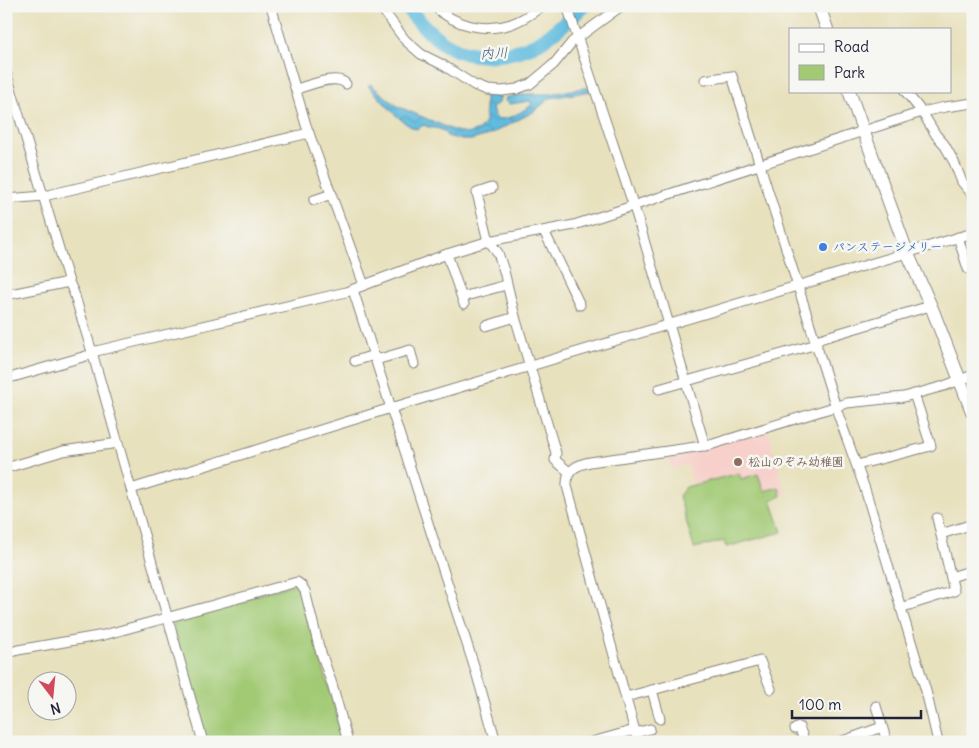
<svg xmlns="http://www.w3.org/2000/svg" width="979" height="748" font-family="Delius,'Klee One',sans-serif">
<style>
.built{fill:#f7d0cb}
.park{fill:#a2ca75;stroke:#627658}
.water{fill:url(#water-waves);stroke:#416e8c}
.lines{fill:none;stroke-linecap:round;stroke-linejoin:round}
.river{stroke:#60bbde;stroke-width:15}
.street-casing{stroke:#85827c;stroke-width:11}
.secondary-casing{stroke:#85827c;stroke-width:14}
.street{stroke:#fff;stroke-width:9}
.secondary{stroke:#fff;stroke-width:12}
.shop-dot{fill:#3f7fe0;stroke:#f6f6f2;stroke-width:2}
.education-dot{fill:#8d6e63;stroke:#f6f6f2;stroke-width:2}
.labels{text-anchor:middle;stroke-width:5;stroke-linejoin:round;paint-order:stroke}
.shop-label{font-size:12px;font-weight:bold;fill:#366cbe;stroke:#f6f6f2;text-anchor:start}
.education-label{font-size:12px;font-weight:bold;fill:#785e54;stroke:#f6f6f2;text-anchor:start}
.water-label{font-size:14px;font-style:italic;fill:#385874;stroke:#f6f6f2}
</style>
<defs>
<pattern id="water-waves" width="16" height="10" patternUnits="userSpaceOnUse" patternTransform="scale(1.25)"><rect width="16" height="10" fill="#60bbde"/><path d="M0 5q4-4 8 0t8 0" fill="none" stroke="#53a0bf"/></pattern>
</defs>
<rect width="100%" height="100%" fill="#f6f6f2"/>
<filter id="ink" filterUnits="userSpaceOnUse"><feTurbulence type="fractalNoise" baseFrequency=".02" numOctaves="2"/><feDisplacementMap in="SourceGraphic" scale="10" xChannelSelector="R" yChannelSelector="G"/><feConvolveMatrix kernelMatrix="1 2 1 2 8 2 1 2 1" color-interpolation-filters="sRGB"/></filter>
<filter id="wash" filterUnits="userSpaceOnUse"><feTurbulence type="fractalNoise" baseFrequency=".0096" numOctaves="4" result="noise"/><feDisplacementMap in="SourceGraphic" scale="20" xChannelSelector="R" yChannelSelector="G"/><feGaussianBlur stdDeviation="1.12" result="paint"/><feColorMatrix in="noise" values="0 0 0 0 0 0 0 0 0 0 0 0 0 0 0 0 0 1.4 0 .05"/><feComposite in="paint" operator="in"/></filter>
<g filter="url(#wash)">
<rect width="100%" height="100%" fill="#e8e1bd"/>
<polygon class="built" points="768,431 786,494 771,500 782,532 726,547 724,541 694,548 679,496 686,487 693,484 687,464 672,469 668,455"/>
<g class="park">
<polygon points="739,473 741,479 758,474 764,491 779,487 781,496 771,500 782,532 726,547 724,541 694,548 679,496 686,487"/>
<polygon points="295,584 300,589 345,742 207,742 173,625 178,619"/>
</g>
<path class="water" d="M 370,84 L 397,106 L 453,130 L 466,134 L 479,130 L 485,122 L 485,93 L 499,96 L 500,98 L 499,102 L 492,108 L 495,118 C 508,122 522,111 532,105 L 530,101 L 510,104 L 505,101 L 506,97 L 529,94 L 549,94 L 590,87 L 591,91 L 550,98 L 533,112 L 489,135 L 471,140 L 462,140 L 447,136 C 441,125 432,130 424,125 L 416,129 C 399,123 382,99 368,86 Z"/>
<g class="lines">
<path class="river" d="M 406,6 C 433,40 458,61 503,54 C 517,52 531,48 543,40 C 557,30 571,18 584,6"/>
</g>
</g>
<g filter="url(#ink)">
<g class="lines">
<g class="street-casing">
<g id="street">
<polyline points="271,6 306,125 364,285"/>
<polyline points="380,6 405,40 421,54 443,65 474,85 487,90 502,91 517,89 530,84 554,64 572,42 621,6"/>
<path d="M 434,6 C 454,25 484,33 511,24 C 522,20 533,13 542,6"/>
<polyline points="567,6 636,213 705,446"/>
<polyline points="6,72 69,282 74,293 92,352 203,742"/>
<polyline points="705,80 732,76 838,414 865,489 926,691 938,742"/>
<path d="M 296,89 C 308,86 337,73 346,84"/>
<polyline points="905,91 922,112 936,135 944,144 954,162 962,182 973,195"/>
<polyline points="492,188 477,193 489,241 498,253 504,271 515,317 556,453 555,460 569,472"/>
<polyline points="6,199 44,196 309,133"/>
<polyline points="314,200 332,194"/>
<polyline points="544,231 580,305"/>
<polyline points="958,237 968,269"/>
<polyline points="447,254 464,304"/>
<polyline points="353,290 476,672 496,742"/>
<polyline points="6,295 69,282"/>
<polyline points="462,297 506,285"/>
<polyline points="486,326 515,317"/>
<polyline points="816,340 930,306"/>
<polyline points="92,352 346,292 447,254 489,241 574,225 922,112 945,107 973,103"/>
<polyline points="376,360 410,350 414,364"/>
<polyline points="355,361 374,355"/>
<polyline points="6,379 93,354"/>
<polyline points="659,389 817,344"/>
<polyline points="857,465 931,446 914,394"/>
<polyline points="6,468 63,451 118,443"/>
<polyline points="131,489 391,408 973,233"/>
<polyline points="941,534 973,524"/>
<polyline points="951,577 973,570"/>
<polyline points="900,608 954,591 937,518"/>
<polyline points="6,654 18,650 104,635 297,582 301,585 305,591 319,647 332,684 348,742"/>
<polyline points="652,690 660,719"/>
<polyline points="626,697 760,661 771,689"/>
<polyline points="876,706 887,742"/>
<polyline points="795,729 799,727 805,742"/>
<polyline points="635,733 650,729"/>
<polyline points="592,742 635,730"/>
<path d="M 638,742 L 567,486 C 566,470 576,465 590,462 L 710,445 L 847,403 L 904,397 L 944,386 L 973,375"/>
<polyline points="840,742 882,727"/>
</g>
</g>
<g class="secondary-casing">
<g id="secondary">
<polyline points="819,6 827,29"/>
<polyline points="849,91 907,252 933,311 973,414"/>
</g>
</g>
<use href="#street" class="street"/>
<use href="#secondary" class="secondary"/>
</g>
</g>
<circle class="shop-dot" cx="823" cy="247" r="5"/>
<circle class="education-dot" cx="738" cy="462" r="5"/>
<g class="labels">
<g class="shop-label">
<text x="833" y="251">パンステージメリー</text>
</g>
<g class="education-label">
<text x="748" y="466">松山のぞみ幼稚園</text>
</g>
<g class="water-label">
<text transform="translate(494 53) rotate(-3)" y="5">内川</text>
</g>
</g>
<rect width="979" height="748" fill="none" stroke="#f6f6f2" stroke-width="25"/>
<rect x="789" y="28" width="162" height="65" fill="#f6f6f2" stroke="#a1a1a9"/>
<rect x="799" y="44" width="25" height="8" fill="#ffffff" stroke="#a1a1a9"/>
<text x="834" y="52" font-size="15" fill="#22223b">Road</text>
<rect x="799" y="65" width="25" height="15" fill="#a2ca75" stroke="#a1a1a9"/>
<text x="834" y="78" font-size="15" fill="#22223b">Park</text>
<g transform="translate(52 696) rotate(164)"><circle r="24" fill="#f6f6f2" stroke="#a1a1a9"/>
<path d="M0-4L9 19L0 12L-9 19Z" fill="#d1495b"/>
<text y="-8" font-size="14" font-weight="bold" text-anchor="middle" fill="#22223b">N</text>
</g>
<path d="M792 710v8h129v-8" fill="none" stroke="#22223b" stroke-width="2.5"/>
<text x="799" y="710" font-size="15" fill="#22223b" stroke="#f6f6f2" stroke-width="4" paint-order="stroke">100 m</text>
</svg>
